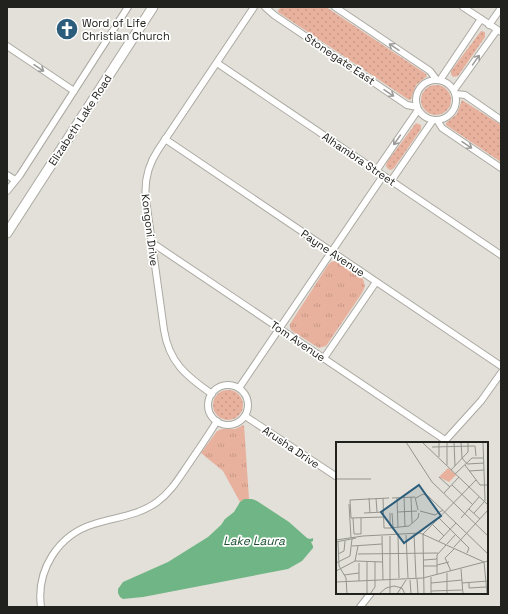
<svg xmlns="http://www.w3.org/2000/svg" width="508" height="614" font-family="'Space Grotesk',sans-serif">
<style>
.grass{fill:url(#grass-dots)}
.park{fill:url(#park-tufts)}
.water{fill:#70b585}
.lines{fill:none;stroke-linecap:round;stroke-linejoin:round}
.street-casing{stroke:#aba9a2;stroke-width:8}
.secondary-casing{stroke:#aba9a2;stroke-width:11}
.street{stroke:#fff;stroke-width:6}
.secondary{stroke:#fff;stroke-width:9}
.oneway{stroke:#9b9b9a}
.labels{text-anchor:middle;stroke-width:3.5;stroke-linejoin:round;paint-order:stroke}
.poi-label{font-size:11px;fill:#21211e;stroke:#fff;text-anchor:start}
.street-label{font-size:11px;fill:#21211e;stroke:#fff}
.water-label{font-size:12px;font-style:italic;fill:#1b4f2f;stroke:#fff}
.inset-road{fill:none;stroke:#95948e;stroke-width:1}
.view{fill:#2c5e7c;fill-opacity:0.15;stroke:#2c5e7c;stroke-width:2}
.inset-edge{fill:none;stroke:#21211e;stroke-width:2}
</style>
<defs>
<pattern id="grass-dots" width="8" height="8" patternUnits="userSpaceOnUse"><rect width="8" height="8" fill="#e8b19d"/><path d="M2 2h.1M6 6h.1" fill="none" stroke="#c79887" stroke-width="1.8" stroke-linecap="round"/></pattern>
<pattern id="park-tufts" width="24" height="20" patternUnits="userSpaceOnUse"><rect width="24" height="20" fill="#e8b19d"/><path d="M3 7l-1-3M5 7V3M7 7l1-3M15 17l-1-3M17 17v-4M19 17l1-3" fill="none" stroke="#c79887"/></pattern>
</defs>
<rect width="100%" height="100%" fill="#e2e0d8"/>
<g class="grass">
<polygon points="282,7 326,7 426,74 427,76 416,85 411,99 409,100 278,12 278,10"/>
<polygon points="481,31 485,32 485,37 458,76 453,77 451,74 451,71"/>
<circle cx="436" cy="100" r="15"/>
<polygon points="462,100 501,125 501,162 446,125 446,123 457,114"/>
<polygon points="416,123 421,125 421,129 394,168 391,170 388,169 386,166 387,162"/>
<circle cx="228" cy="405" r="15"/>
</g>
<g class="park">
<polygon points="335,261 339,263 363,279 365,286 362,293 326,346 319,348 292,331 290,328 290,324 328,265 331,262"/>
<polygon points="244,425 249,499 244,499 240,502 223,471 201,453 217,431 222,429 235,429"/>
</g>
<polygon class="water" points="244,499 252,499 257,501 289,522 307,538 310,539 313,538 313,541 311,542 313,546 313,548 302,561 288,569 143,597 123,599 120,597 118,593 118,589 123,582 168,562 208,537 221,525 225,519 234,512 240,502"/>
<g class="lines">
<g class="street-casing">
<g id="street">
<polyline points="265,7 274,15 407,105 417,107"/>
<polyline points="335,7 430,71 436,79"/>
<polyline points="463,7 501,32"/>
<polyline points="489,25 501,8"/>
<polyline points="7,46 74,91"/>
<polyline points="217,63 501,255"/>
<circle cx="436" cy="100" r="20"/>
<polyline points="440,80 481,19"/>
<polyline points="454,90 497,30"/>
<polyline points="456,94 465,95 501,120"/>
<polyline points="437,120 442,128 501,168"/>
<polyline points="165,139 501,366"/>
<polyline points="376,171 418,110"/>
<polyline points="7,175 15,180"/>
<polyline points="391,181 433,120"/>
<polyline points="7,191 20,175 128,7"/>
<polyline points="151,242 445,440"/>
<polyline points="324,358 376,282"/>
<circle cx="228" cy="405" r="20"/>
<polyline points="239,388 383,176"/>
<path d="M 212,394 C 186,376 169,362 164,330 L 146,200 C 144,182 148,165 158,150 L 254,7"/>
<polyline points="245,416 337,477"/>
<polyline points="443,443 481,401 501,373"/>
<path d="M 41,607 C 36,570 58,535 94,524 C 115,517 138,516 157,502 C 171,492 179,478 188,465 C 198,450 208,436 217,421"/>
<polyline points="360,607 371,593"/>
</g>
</g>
<g class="secondary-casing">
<polyline id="secondary" points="7,233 153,7"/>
</g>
<use href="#street" class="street"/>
<use href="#secondary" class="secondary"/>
</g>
<defs><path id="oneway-shaft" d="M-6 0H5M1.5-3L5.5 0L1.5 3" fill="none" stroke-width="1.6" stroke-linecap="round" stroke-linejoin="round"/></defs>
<g class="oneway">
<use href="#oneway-shaft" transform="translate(394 47) rotate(-146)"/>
<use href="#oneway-shaft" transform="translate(476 60) rotate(-55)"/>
<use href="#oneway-shaft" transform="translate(39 68) rotate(34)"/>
<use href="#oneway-shaft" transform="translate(389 93) rotate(34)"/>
<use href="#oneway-shaft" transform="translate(397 140) rotate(125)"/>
<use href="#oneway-shaft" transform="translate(467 145) rotate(34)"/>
</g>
<defs>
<g id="church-disc" transform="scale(1.15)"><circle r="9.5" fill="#2c5e7c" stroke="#fff"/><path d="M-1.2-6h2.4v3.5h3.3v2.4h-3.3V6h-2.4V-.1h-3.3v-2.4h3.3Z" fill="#fff"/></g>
</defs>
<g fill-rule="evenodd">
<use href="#church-disc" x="67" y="29"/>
</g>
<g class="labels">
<g class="poi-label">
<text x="82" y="27">Word of Life<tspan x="82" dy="13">Christian Church</tspan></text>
</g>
<g class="street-label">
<text transform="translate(340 59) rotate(34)" y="4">Stonegate East</text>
<text transform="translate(80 120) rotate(-57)" y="4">Elizabeth Lake Road</text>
<text transform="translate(359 159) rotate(34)" y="4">Alhambra Street</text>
<text transform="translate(150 230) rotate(83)" y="4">Kongoni Drive</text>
<text transform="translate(333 253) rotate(34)" y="4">Payne Avenue</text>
<text transform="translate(298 341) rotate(34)" y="4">Tom Avenue</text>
<text transform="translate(291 447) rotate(34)" y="4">Arusha Drive</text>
</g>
<g class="water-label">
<text x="254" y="545">Lake Laura</text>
</g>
</g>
<g transform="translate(336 442)">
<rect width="152" height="152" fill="#e2e0d8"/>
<path d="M 112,26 L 120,33 L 113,40 L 103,35 Z" fill="#e8b19d"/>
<path class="inset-road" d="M 70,0 L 96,40 L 152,94M 86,0 L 152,63M 103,0 L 103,15M 111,0 L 111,23M 118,0 L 119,24M 125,0 L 126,16 L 131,22 L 148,21M 147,0 L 149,59M 96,5 L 139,4 L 140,14M 129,23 L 144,43 L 152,43M 115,28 L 132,10 L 132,0M 133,29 L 148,28M 119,32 L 136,16 L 147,16M 103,35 L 114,45M 0,37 L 35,37M 116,43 L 136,62M 108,51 L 123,35M 68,54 L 69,85M 75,55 L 76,81M 33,56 L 34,71M 40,56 L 41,70M 47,56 L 48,86 L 54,86M 56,56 L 79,55 L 82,68M 61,56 L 62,85M 80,56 L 87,52 L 92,54 L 152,112M 13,62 L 15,96M 133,67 L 144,77M 84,69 L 99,73 L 107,68M 62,70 L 81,69M 28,71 L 48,70M 54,71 L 54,84M 56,71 L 57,85M 138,71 L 149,59M 48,75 L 15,76 L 14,58 L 53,56M 17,76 L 18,92M 103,76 L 133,106 L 131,111M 125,76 L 143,55M 96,82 L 108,94M 57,85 L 54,86 L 73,84 L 82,76 L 83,71M 18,92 L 25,92 L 25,76M 78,92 L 80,136M 62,93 L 63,136M 70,93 L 72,136M 46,94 L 47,138M 0,98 L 27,94 L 84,91 L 148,120M 103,99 L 120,81M 0,100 L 20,96M 2,100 L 3,124 L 10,136 L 11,152M 111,102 L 119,93M 16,104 L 46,102M 118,105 L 152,68M 2,112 L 8,109 L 9,99M 22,112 L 102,111M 88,118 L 101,117M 19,119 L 47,120M 31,120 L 31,152M 148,120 L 151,151M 0,121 L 14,114 L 16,97M 23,121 L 23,139M 101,123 L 113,120M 88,124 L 101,124M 125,127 L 127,152M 0,129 L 19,119 L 22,104M 115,129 L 109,116 L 118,107M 111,131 L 111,152M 101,132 L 101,113 L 110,103M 8,133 L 23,131M 95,135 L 95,152M 81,137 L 82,152M 74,138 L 75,152M 0,140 L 87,136 L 152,119M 95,141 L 126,138M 126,141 L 152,139M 133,141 L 133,146 L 150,145M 95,149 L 126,148M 34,152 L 39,145 L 39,120M 43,152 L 50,146 L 58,144 L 66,146 L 69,152M 54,152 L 54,94M 61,152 L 70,138M 88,152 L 87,92 L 140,38"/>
<path class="view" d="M 83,43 L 105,74 L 68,101 L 45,70 Z"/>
<rect width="152" height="152" class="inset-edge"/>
</g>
<rect width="508" height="614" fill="none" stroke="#21211e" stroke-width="16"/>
</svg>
